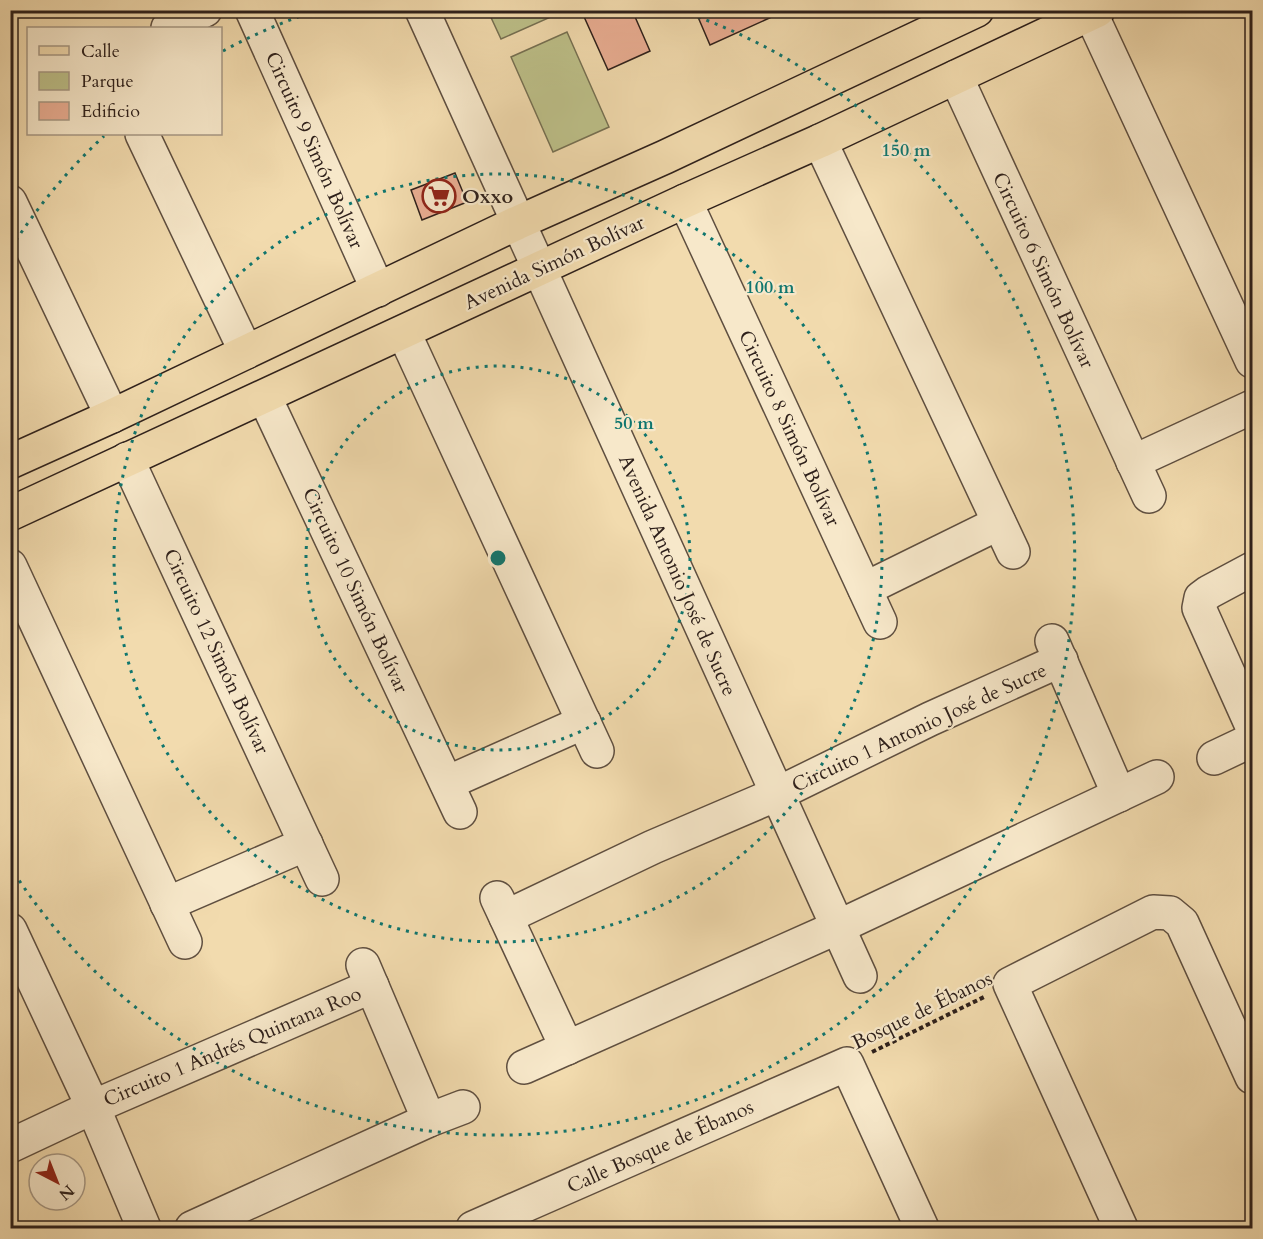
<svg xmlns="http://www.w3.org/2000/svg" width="1263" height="1239" font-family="Cardo,serif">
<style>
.green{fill:#bdc089;stroke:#767052;stroke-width:1.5}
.building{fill:#eaae93;stroke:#2e201b;stroke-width:1.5}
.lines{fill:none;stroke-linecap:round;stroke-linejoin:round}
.minor-casing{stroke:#5f4f40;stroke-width:36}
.major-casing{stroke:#2e201b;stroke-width:36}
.path{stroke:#2e201b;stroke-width:4;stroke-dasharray:4.5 3;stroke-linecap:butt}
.minor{stroke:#f7e8ca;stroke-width:33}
.major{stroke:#f2dbae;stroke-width:33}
.ring{fill:none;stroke:#0f766e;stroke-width:3;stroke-dasharray:3 6}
.labels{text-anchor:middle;stroke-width:4.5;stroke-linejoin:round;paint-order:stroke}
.street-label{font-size:20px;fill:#2e201b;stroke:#f7e8ca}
.poi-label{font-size:20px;font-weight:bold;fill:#2e201b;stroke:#f7e8ca;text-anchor:start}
.centre{fill:#0f766e;stroke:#f7e8ca;stroke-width:3}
.ring-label{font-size:18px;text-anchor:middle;font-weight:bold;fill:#0f766e;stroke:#f7e8ca;stroke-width:4.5;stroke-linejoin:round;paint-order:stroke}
</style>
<rect width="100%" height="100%" fill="#f2dbae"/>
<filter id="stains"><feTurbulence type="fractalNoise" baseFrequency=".00333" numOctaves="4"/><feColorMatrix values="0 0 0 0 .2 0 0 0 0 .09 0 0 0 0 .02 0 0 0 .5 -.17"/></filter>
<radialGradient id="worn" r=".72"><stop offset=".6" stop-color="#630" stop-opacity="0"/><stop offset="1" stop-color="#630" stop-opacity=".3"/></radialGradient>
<g class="green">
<polygon points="488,11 550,11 553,16 501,39"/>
<polygon points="567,32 609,127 553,152 511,57"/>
</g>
<g class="building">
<polygon points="581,10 632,10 650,51 608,70"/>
<polygon points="695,10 787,10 710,45"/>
<polygon points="455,173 467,202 422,220 411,190"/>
</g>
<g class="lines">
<g class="minor-casing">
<g id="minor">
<polyline points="252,10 378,290"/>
<polyline points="422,10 860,976"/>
<polyline points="1091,14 1252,361"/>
<polyline points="168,28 205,10"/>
<polyline points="956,77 1149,496"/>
<polyline points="142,134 246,352"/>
<polyline points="820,141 1013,552"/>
<polyline points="685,201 880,622"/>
<polyline points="10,202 112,416"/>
<polyline points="404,333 597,751"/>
<polyline points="265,398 460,812"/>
<polyline points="127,459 322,879"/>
<polyline points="1133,462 1252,407"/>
<polyline points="10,566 185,942"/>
<polyline points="1252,569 1209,592 1201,598 1199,608 1252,726"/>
<polyline points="865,589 999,523"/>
<polyline points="1052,641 1119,795"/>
<polyline points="1214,758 1252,740"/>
<polyline points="447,783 584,722"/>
<polyline points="497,898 567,1048"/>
<polyline points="167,904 306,844"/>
<polyline points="506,917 653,847 777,794 930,719 1061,660"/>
<polyline points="10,930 93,1107 144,1228"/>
<polyline points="363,965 429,1120"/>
<polyline points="524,1067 838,927 1157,777"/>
<polyline points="10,1146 93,1107 372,986"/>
<polyline points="192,1228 429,1120 463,1107"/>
<polyline points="473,1228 847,1064 922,1228"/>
<polyline points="1121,1228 1010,984 1153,912 1170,913 1182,923 1252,1077"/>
</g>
</g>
<g class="major-casing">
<g id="major">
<polyline points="10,462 112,416 517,223 665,157 977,10"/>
<polyline points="10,514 685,201 820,141 1098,10"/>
</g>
</g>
<polyline class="path" points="872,1052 984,997"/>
<use href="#minor" class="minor"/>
<use href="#major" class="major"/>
</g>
<g class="ring">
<circle cx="498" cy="558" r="192"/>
<circle cx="498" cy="558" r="384"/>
<path d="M11 248A577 577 0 0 1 104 136M223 51A577 577 0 0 1 315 11M681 11A577 577 0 1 1 11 868"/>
</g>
<defs>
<g id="supermarket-ring" transform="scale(1.725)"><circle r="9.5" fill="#f7e8ca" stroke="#8f2418" stroke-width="1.5"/><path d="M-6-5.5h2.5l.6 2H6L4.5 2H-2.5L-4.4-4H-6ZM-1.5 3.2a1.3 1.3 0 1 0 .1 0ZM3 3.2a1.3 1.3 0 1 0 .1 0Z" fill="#8f2418"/></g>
</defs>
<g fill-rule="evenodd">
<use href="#supermarket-ring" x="439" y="196"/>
</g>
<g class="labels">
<g class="street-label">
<text transform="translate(315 150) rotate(66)" y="7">Circuito 9 Simón Bolívar</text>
<text transform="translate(554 262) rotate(-25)" y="7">Avenida Simón Bolívar</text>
<text transform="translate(1044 270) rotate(65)" y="7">Circuito 6 Simón Bolívar</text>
<text transform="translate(790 428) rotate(65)" y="7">Circuito 8 Simón Bolívar</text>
<text transform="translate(678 575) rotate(66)" y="7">Avenida Antonio José de Sucre</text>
<text transform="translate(356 590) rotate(65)" y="7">Circuito 10 Simón Bolívar</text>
<text transform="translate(217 651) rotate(65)" y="7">Circuito 12 Simón Bolívar</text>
<text transform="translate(919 727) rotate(-25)" y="7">Circuito 1 Antonio José de Sucre</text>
<text transform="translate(922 1010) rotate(-26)" y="7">Bosque de Ébanos</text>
<text transform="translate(232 1046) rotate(-23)" y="7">Circuito 1 Andrés Quintana Roo</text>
<text transform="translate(660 1146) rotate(-24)" y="7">Calle Bosque de Ébanos</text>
</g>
<g class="poi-label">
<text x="462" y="203">Oxxo</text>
</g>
</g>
<circle cx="498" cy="558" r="9" class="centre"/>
<g class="ring-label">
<text x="906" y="156">150 m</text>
<text x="770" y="293">100 m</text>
<text x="634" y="429">50 m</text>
</g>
<rect width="1263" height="1239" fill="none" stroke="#f2dbae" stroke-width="36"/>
<rect x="12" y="12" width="1239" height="1215" fill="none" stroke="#2e201b" stroke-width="3"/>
<rect x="18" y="18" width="1227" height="1203" fill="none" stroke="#2e201b" stroke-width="1.5"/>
<rect x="27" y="27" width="195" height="108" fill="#f7e8ca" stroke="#a79884" stroke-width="1.5"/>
<rect x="39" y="46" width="30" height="9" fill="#f2dbae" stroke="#a79884" stroke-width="1.5"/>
<text x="81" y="57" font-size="18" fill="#2e201b">Calle</text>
<rect x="39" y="72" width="30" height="18" fill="#bdc089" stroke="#a79884" stroke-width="1.5"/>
<text x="81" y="87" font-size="18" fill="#2e201b">Parque</text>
<rect x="39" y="102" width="30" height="18" fill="#eaae93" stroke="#a79884" stroke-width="1.5"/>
<text x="81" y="117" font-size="18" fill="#2e201b">Edificio</text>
<g transform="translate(57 1182) rotate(138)"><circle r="28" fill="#f7e8ca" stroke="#a79884" stroke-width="1.5"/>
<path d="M0-4.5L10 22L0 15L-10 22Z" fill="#8f2418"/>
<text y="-9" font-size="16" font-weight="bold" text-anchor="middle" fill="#2e201b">N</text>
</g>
<rect width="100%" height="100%" filter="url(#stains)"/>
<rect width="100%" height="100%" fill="url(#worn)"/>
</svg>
